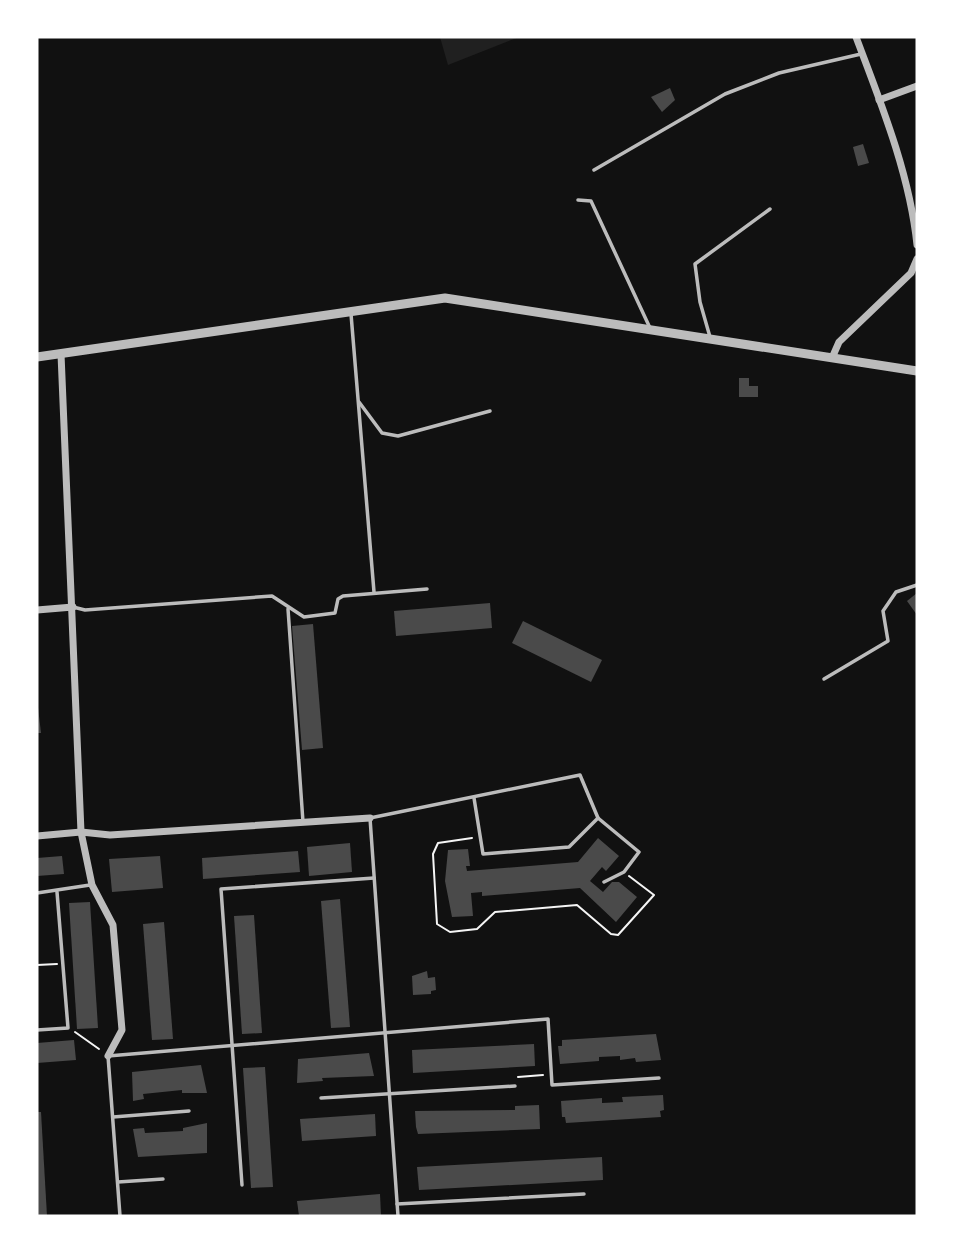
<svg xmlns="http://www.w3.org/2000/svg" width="954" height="1253" font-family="'IBM Plex Sans',sans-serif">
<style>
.green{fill:#202020}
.building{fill:#4a4a4a}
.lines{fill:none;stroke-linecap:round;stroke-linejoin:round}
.path{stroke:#f5f5f5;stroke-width:2}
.service{stroke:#bcbcbc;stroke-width:3.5}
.minor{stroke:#bcbcbc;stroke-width:7}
.tertiary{stroke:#bcbcbc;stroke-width:9}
</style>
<rect width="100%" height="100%" fill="#111"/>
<polygon class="green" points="440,37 519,37 448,65"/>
<g class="building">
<polygon points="670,88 675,100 662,112 651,97"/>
<polygon points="863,144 869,163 858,166 853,147"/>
<polygon points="739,378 749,378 749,386 758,386 758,397 739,397"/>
<polygon points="917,593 917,615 907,601"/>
<polygon points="490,603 492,628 396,636 394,611"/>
<polygon points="523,621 602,660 591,682 512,643"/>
<polygon points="313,624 323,748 302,750 292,626"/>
<polygon points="37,699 41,733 37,733"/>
<polygon points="598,838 619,856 606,871 602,867 590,881 603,892 612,882 619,882 637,897 616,922 580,888 482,896 482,892 471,893 473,916 452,917 445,881 448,850 468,849 470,866 466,866 467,871 578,862"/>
<polygon points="350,843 352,872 309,876 307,847"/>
<polygon points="298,851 300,872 203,879 202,858"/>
<polygon points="62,856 64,874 37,876 37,858"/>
<polygon points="160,856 163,888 112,892 109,859"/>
<polygon points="340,899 350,1027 331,1028 321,901"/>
<polygon points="90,902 98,1028 77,1029 69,903"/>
<polygon points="254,915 262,1033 242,1034 234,916"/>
<polygon points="164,922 173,1039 152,1040 143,924"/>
<polygon points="427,971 428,978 435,977 436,990 431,991 431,994 413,995 412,976"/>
<polygon points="656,1034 661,1060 636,1062 635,1058 620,1060 620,1056 599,1057 599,1061 560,1064 558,1046 562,1046 562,1040"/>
<polygon points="74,1040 76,1060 37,1063 37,1043"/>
<polygon points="534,1044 535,1066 413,1073 412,1050"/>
<polygon points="369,1053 374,1076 322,1078 323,1081 297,1083 298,1059"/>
<polygon points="201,1065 207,1093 182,1093 182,1090 143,1094 144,1099 133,1101 132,1072"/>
<polygon points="265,1067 273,1187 251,1188 243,1068"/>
<polygon points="663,1095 664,1110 660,1111 661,1117 566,1123 565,1117 562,1117 561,1101 602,1098 602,1103 623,1102 622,1097"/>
<polygon points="539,1105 540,1129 418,1134 416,1127 415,1111 515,1110 515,1106"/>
<polygon points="37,1112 41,1112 47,1216 37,1216"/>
<polygon points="375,1114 376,1136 302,1141 300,1119"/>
<polygon points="207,1123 207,1153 138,1157 133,1129 144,1128 145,1133 183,1131 183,1128"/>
<polygon points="602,1157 603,1180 419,1190 417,1167"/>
<polygon points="380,1194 381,1216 299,1216 297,1201"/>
</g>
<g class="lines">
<g class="path">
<polyline points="472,838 438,843 433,854 437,924 450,932 477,929 495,912 577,905 611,934 618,935 654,895 629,876"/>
<polyline points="37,965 57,964"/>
<polyline points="75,1032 99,1049"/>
<polyline points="518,1077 543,1075"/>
</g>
<g class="service">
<polyline points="594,170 725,94 779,73 861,54"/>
<polyline points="578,200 591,201 650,328"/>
<polyline points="351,314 374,592"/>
<polyline points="710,337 700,302 695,264 770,209"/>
<polyline points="359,402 382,433 398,436 490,411"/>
<polyline points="73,607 85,610 272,596 304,617 335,613 338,599 343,596 427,589"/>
<polyline points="288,609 303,822"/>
<polyline points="824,679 888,641 883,611 896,592 917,585"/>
<polyline points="474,798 483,854 569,847 598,818"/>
<polyline points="37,893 90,885"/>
<polyline points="37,1030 68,1028 57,892"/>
<polyline points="321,1098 515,1086"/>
<polyline points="113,1117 189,1111"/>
<polyline points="118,1182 163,1179"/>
<polyline points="242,1185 221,889 374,878"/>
<polyline points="397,1204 584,1194"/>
<polyline points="120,1216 108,1056 548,1019 552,1085 659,1078"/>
<polyline points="398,1216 370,818 580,775 598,818 639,852 624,872 604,882"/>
</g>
<g class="minor">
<path d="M 856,37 C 881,103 910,175 917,245"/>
<polyline points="879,100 917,86"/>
<polyline points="61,354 81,832 92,885 113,925 122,1030 108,1056"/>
<polyline points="832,358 839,342 911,273 917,259"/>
<polyline points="37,610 73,607"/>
<polyline points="37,836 81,832 110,835 370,818"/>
</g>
<polyline class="tertiary" points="37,357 445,298 917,371"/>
</g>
<rect width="954" height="1253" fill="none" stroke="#ffffff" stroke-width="77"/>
</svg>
